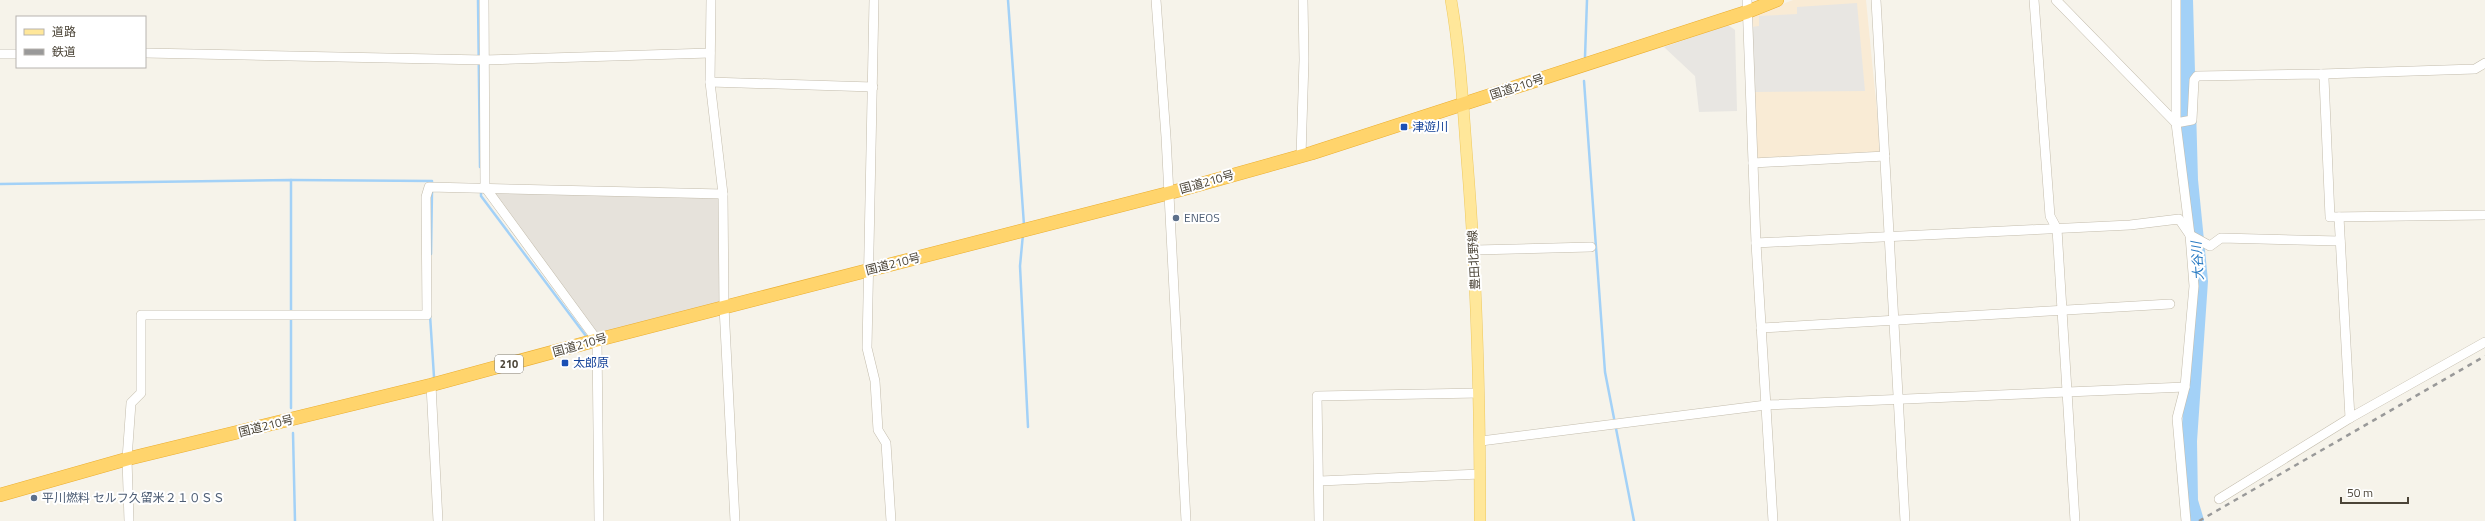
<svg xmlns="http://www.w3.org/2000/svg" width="2485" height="521" font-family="'Titillium Web','Noto Sans JP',sans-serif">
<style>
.commercial{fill:#f9ebd5}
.industrial{fill:#e6e2db}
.parking{fill:#e8e6e2}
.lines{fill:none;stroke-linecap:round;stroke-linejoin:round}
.stream{stroke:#a3d1f7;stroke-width:2.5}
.river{stroke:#a3d1f7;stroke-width:16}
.minor-casing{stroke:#c3bcac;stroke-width:10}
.major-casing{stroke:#eec960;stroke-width:12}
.highway-casing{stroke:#ebae30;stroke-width:14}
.minor{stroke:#fff;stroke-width:9}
.major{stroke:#ffe79a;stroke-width:11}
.highway{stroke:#ffd46c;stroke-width:13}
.rail{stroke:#999;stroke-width:2.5;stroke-dasharray:5 5;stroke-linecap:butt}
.transit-dot{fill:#1a4fb4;stroke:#fff;stroke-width:1.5}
.service-dot{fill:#5c6f8a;stroke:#fff;stroke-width:1.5}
.labels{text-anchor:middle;stroke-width:4;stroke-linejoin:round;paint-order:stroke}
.shield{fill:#fff;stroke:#817c73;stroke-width:1}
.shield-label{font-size:11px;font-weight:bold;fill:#4b4437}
.street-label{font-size:12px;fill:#4b4437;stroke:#fff}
.transit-label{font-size:12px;fill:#164399;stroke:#fff;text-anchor:start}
.service-label{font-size:12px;fill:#4e5e75;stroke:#fff;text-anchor:start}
.water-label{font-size:13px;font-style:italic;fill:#2679c2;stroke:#fff}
</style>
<rect width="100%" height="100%" fill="#f6f3ea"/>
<polygon class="commercial" points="1793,0 1866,0 1881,152 1756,159 1751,16"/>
<polygon class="industrial" points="485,187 723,194 724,307 597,340"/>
<g class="parking">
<polygon points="1857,3 1865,91 1755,92 1751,27 1759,26 1759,16 1797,14 1797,7"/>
<polygon points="1728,25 1735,30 1737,111 1699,112 1695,76 1664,47"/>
</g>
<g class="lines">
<g class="stream">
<polyline points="478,0 480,167"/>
<polyline points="1008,0 1024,225"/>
<polyline points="1585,57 1587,0"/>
<polyline points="1584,81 1605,372 1634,521"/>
<polyline points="291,180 432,181 432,184"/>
<polyline points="0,184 291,180 291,408"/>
<polyline points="481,190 481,196 586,336"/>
<polyline points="1023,234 1020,266 1028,427"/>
<polyline points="431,254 432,191"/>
<polyline points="430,315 434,377"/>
<polyline points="293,433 295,521"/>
</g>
<polyline class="river" points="2185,0 2190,180 2200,281 2189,441 2190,501 2196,521"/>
<g class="minor-casing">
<g id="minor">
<polyline points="484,0 485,187 597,340 599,521"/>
<polyline points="711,0 710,82 723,194 724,307 735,521"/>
<polyline points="874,0 867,348 875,381 878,430 886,443 891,521"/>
<polyline points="1156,0 1166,137 1186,521"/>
<polyline points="1747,0 1756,243 1773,521"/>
<polyline points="1876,0 1905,521"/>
<polyline points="2034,0 2050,216 2057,229 2075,521"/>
<polyline points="2056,0 2176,123"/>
<polyline points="2176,0 2176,123 2190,235 2194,286 2185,387 2177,418 2186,521"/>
<polyline points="145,53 484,60 710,53"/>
<polyline points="0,54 17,54"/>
<polyline points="2321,74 2475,69 2485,63"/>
<polyline points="710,82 873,87"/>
<polyline points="2176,123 2192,120 2194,80 2197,76 2321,74 2324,78 2330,217 2485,215"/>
<polyline points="1301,156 1304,60 1303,0"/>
<polyline points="1753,163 1885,156"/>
<polyline points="2339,217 2350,418 2485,342"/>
<polyline points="1756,243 2130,225 2179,219 2190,235 2210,246 2221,238 2340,241"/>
<polyline points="1475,250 1591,247"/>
<polyline points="1761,328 2170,304"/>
<polyline points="431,385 438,521"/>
<polyline points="1481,441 1766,405 2185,387"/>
<polyline points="1320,481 1480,474"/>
<polyline points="2219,499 2350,418"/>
<polyline points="129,521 127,459 131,403 141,393 141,315 427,315 426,197 429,187 723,194"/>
<polyline points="1319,521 1317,396 1479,393"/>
</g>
</g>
<g class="major-casing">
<path id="major" d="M 1451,0 C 1460,52 1463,106 1467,159 C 1477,280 1480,400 1480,521"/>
</g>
<g class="highway-casing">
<polyline id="highway" points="0,495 127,459 431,385 597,340 1169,193 1312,153 1747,12 1777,0"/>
</g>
<use href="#minor" class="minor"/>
<use href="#major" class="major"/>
<use href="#highway" class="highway"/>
<polyline class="rail" points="2199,521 2485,356"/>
</g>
<g class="transit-dot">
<rect x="1400" y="123" width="8" height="8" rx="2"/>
<rect x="561" y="359" width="8" height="8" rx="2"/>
</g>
<g class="service-dot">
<circle cx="1176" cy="218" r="4"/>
<circle cx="34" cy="498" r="4"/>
</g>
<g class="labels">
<rect class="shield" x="495" y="355" width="28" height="18" rx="3"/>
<g class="shield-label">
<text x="509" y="368">210</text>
</g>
<g class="street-label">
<text transform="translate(1517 87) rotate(-18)" y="4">国道210号</text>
<text transform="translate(1207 182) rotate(-16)" y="4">国道210号</text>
<text transform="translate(1474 260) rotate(-93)" y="4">豊田北野線</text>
<text transform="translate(893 264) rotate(-14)" y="4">国道210号</text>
<text transform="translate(580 345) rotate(-16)" y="4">国道210号</text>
<text transform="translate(266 426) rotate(-14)" y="4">国道210号</text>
</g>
<g class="transit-label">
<text x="1412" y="131">津遊川</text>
<text x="573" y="367">太郎原</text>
</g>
<g class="service-label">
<text x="1184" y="222">ENEOS</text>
<text x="42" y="502">平川燃料 セルフ久留米２１０ＳＳ</text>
</g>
<g class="water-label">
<text transform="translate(2197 261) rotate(-94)" y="5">大谷川</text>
</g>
</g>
<rect x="16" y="16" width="130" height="52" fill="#ffffff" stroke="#b7b4af"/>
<rect x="24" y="29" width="20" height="6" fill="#ffe79a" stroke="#b7b4af"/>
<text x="52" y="36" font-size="12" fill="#4b4437">道路</text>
<rect x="24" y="49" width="20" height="6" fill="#999999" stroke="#b7b4af"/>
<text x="52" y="56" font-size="12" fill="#4b4437">鉄道</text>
<path d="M2341 497v6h67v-6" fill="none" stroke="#4b4437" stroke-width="2"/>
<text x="2347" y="497" font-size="12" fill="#4b4437" stroke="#ffffff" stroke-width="3" paint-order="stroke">50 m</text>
</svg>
